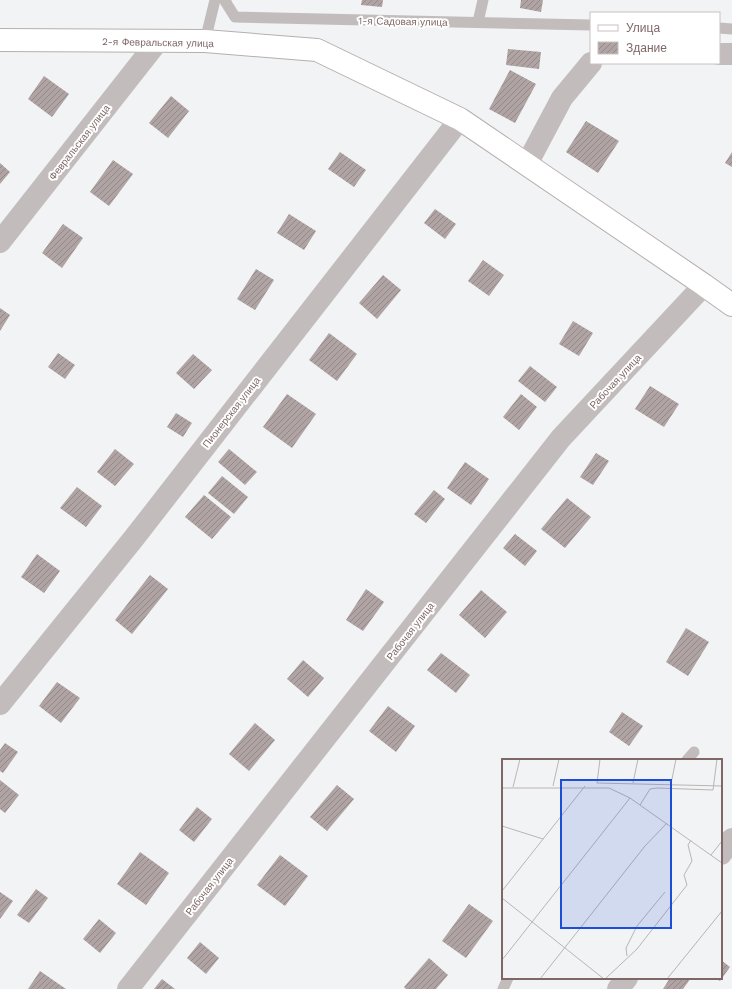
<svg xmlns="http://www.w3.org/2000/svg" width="732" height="989" font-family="'Work Sans',sans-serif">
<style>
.building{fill:url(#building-hatch)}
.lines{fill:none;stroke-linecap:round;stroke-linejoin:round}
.secondary-casing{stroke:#b7afaf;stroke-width:24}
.lane{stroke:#c3bcbc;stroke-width:11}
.street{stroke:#c3bcbc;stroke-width:22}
.secondary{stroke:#fff;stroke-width:22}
.labels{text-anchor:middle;stroke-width:4;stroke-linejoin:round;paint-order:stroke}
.street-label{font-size:10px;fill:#7f6767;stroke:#fff}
.inset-road{fill:none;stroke:#bcb3b4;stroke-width:1}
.view{fill:#1d4ed8;fill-opacity:0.15;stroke:#1d4ed8;stroke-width:2}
.inset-edge{fill:none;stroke:#7f6767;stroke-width:2}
</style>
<defs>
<pattern id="building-hatch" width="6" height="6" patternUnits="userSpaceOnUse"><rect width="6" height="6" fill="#b0a3a4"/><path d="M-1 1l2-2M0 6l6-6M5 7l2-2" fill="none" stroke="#948989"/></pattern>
</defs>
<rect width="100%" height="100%" fill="#f1f3f4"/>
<g class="building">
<polygon points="362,0 383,0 382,7 361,5"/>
<polygon points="521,0 543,0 541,12 520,8"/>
<polygon points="508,49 541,52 539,69 506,65"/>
<polygon points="510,70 536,84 515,123 489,109"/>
<polygon points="44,76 69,94 52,117 28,99"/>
<polygon points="171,96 189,111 168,138 149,123"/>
<polygon points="586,121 619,141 598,173 566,152"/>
<polygon points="340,152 366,170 354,187 328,169"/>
<polygon points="732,152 732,167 725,163"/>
<polygon points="113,160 133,174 109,206 90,192"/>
<polygon points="0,163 10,172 0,184"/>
<polygon points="435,209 456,224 445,239 424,223"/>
<polygon points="289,214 316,231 304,250 277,233"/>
<polygon points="63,224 83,238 62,268 42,253"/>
<polygon points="483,260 504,275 489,296 468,281"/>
<polygon points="256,269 274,280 255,310 237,299"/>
<polygon points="383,275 401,290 377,319 359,303"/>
<polygon points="0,308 10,315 0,331"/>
<polygon points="573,321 593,333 579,356 559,344"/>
<polygon points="329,333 357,354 337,381 309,360"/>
<polygon points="58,353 75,365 65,379 48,367"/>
<polygon points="193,354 212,370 194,389 176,373"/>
<polygon points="530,366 557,387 545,402 518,381"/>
<polygon points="650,386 679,404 664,427 635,409"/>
<polygon points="287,394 316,414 292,448 263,427"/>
<polygon points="521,394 537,407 519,430 503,417"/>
<polygon points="176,413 192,423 183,437 167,427"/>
<polygon points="115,449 134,464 115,486 97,472"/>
<polygon points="229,449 257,472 245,485 218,462"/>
<polygon points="596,453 609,461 593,485 580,477"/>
<polygon points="465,462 489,479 471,505 447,488"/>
<polygon points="222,476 248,497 234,514 208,493"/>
<polygon points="77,487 102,506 86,527 60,508"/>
<polygon points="434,490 445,499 426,523 414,514"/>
<polygon points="204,495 231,517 212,539 185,517"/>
<polygon points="567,498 591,517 565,548 541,529"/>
<polygon points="515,534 537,551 525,566 503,548"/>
<polygon points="37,554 60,571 44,593 21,577"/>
<polygon points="150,575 168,589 132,634 115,620"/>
<polygon points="366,589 384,602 363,631 346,620"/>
<polygon points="481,590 507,612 485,638 459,615"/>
<polygon points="686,628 709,642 688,676 666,662"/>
<polygon points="441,653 470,675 456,693 427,670"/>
<polygon points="303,660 324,678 308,697 287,679"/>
<polygon points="57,682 80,698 61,723 39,706"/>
<polygon points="388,706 415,726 396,752 369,731"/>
<polygon points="622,712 643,726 629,746 609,732"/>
<polygon points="255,723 275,740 249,771 229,754"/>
<polygon points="5,743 18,752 3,773 0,771 0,750"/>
<polygon points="0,780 19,795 5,813 0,809"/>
<polygon points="337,785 354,799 327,831 310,817"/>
<polygon points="197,807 212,819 194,842 179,830"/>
<polygon points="140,852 169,873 146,905 117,884"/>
<polygon points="280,855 308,876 285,906 257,885"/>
<polygon points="36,889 48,898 29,923 17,915"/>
<polygon points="0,892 13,901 0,919"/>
<polygon points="469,904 493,921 466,958 442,941"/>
<polygon points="99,919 116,933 100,953 83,939"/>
<polygon points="200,942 219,958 206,974 187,958"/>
<polygon points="429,958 448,975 436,989 406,989 404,987"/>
<polygon points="721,960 730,967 720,981 715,978 721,978"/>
<polygon points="40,971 66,989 28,989"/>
<polygon points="670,978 691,978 683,989 663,989"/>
<polygon points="162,979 175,989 154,989"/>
</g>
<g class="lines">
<g class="secondary-casing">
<polyline id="secondary" points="0,40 205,41 317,50 460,119 704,285 732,305"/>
</g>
<g class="lane">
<polyline points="226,0 225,1 235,17 591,25"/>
<polyline points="478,22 483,0"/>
<polyline points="719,28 732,29"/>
<polyline points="205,41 215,0"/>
<polyline points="687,760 694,752"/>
<polyline points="503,989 508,978"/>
</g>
<g class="street">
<polyline points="719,54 732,54"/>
<polyline points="527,164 562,98 591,63"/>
<polyline points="0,242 158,41"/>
<polyline points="0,704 134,538 460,119"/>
<polyline points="721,854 732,839"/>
<polyline points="128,989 561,438 704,285"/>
<polyline points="618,989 627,978"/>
</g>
<use href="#secondary" class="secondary"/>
</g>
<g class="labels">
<g class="street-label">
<text transform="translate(403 21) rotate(1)" y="4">1-я Садовая улица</text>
<text transform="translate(158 42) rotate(1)" y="4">2-я Февральская улица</text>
<text transform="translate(79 142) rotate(-52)" y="4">Февральская улица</text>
<text transform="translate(615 381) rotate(-47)" y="4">Рабочая улица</text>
<text transform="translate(231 412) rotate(-52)" y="4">Пионерская улица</text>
<text transform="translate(410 631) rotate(-52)" y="4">Рабочая улица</text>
<text transform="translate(209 886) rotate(-52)" y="4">Рабочая улица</text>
</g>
</g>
<g transform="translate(502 759)">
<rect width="220" height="220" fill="#f1f3f4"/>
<path class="inset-road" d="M 98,0 L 95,24 L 220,27M 131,24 L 136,0M 169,25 L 174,0M 51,27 L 57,0M 11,28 L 18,0M 0,29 L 107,29 L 128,39 L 220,104M 138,46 L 148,30 L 155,29 L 211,31 L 215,0M 0,67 L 41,80M 209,96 L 220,82M 0,132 L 83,27M 0,139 L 102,220M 125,197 L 124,189 L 135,167 L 163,133M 0,201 L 128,39M 38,220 L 143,87 L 165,64M 103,220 L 135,190 L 185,126 L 182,116 L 190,102 L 186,86 L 189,81M 165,220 L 220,152"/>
<path class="view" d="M 59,21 L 169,21 L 169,169 L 59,169 Z"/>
<rect width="220" height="220" class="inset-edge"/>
</g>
<rect x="590" y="12" width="130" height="52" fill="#ffffff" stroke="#ccc2c2"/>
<rect x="598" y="25" width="20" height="6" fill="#ffffff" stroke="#ccc2c2"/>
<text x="626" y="32" font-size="12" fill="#7f6767">Улица</text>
<rect x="598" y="42" width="20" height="12" fill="url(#building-hatch)" stroke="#ccc2c2"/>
<text x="626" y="52" font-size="12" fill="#7f6767">Здание</text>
</svg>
